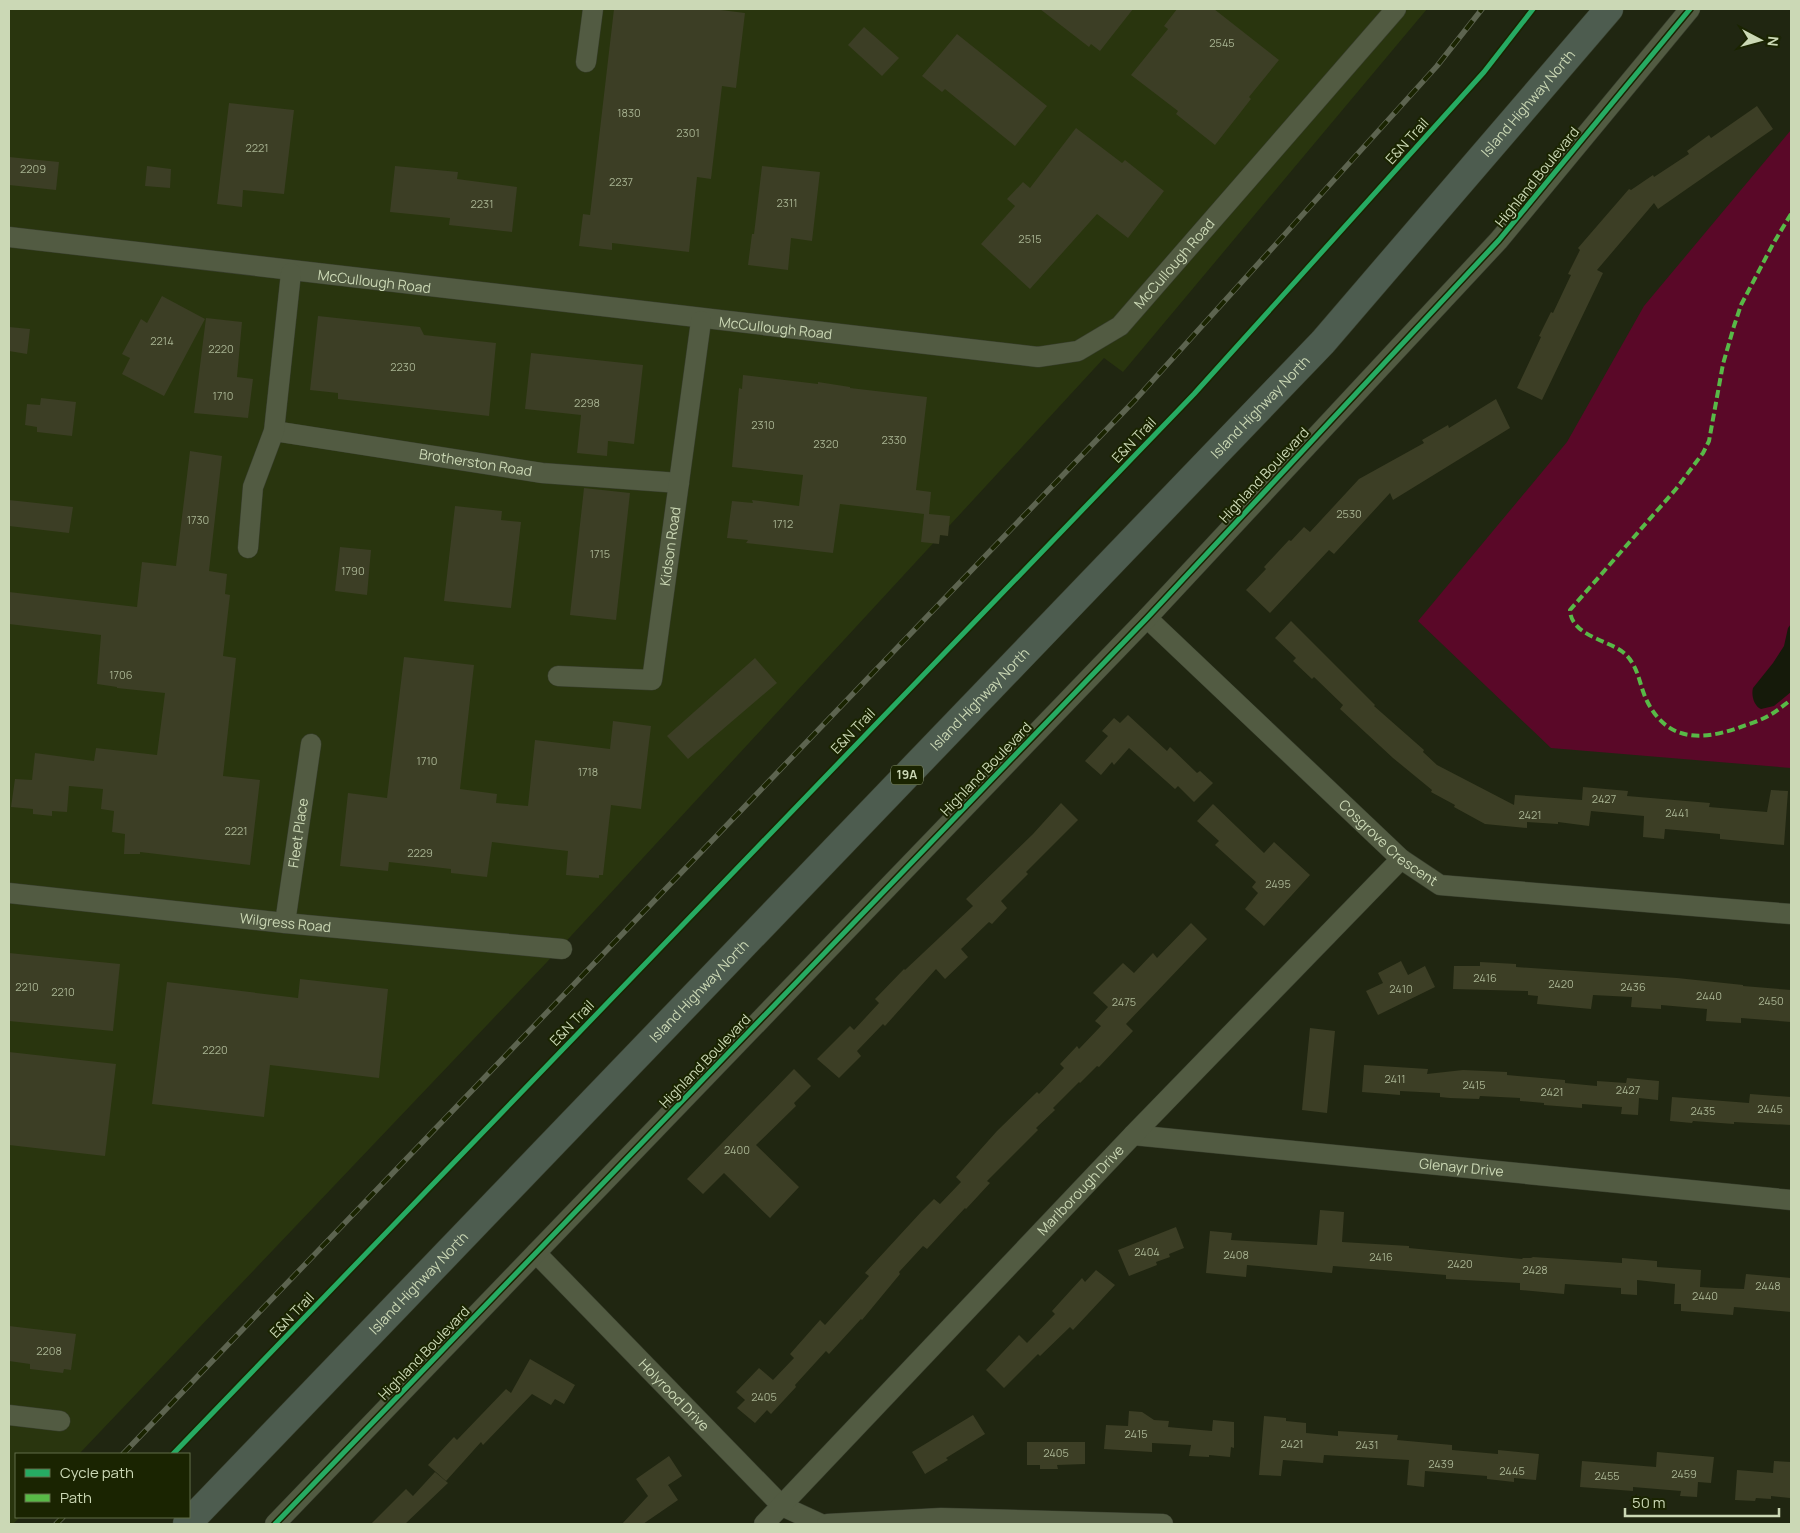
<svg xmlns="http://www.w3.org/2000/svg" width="1800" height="1533" font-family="Manrope,sans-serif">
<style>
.built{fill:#29350e}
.green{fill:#5a0828}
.water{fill:#151a0a}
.building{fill:#3c3e25}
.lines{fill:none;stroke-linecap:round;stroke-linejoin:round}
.street-casing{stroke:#393f2e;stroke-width:21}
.primary-casing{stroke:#393f2e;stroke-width:29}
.street{stroke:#525b42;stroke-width:20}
.primary{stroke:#4d5c4f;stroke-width:28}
.rail-casing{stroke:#5d6450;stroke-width:5.5}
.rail{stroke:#1a2401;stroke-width:4;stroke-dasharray:11;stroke-linecap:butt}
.quiet{stroke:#58b947;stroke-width:4;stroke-dasharray:8 4;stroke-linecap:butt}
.cycleway-casing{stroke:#1a2401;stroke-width:8}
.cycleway{stroke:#26ab63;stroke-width:5}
.labels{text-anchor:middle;stroke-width:4;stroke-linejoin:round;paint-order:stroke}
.number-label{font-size:11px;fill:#a7b291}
.shield{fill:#1a2401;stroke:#96a27f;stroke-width:1}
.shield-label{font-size:12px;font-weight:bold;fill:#cbd8b5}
.street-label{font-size:14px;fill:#cbd8b5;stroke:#1a2401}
</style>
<rect width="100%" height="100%" fill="#202611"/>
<polygon class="built" points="9,9 1427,9 1123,372 1104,358 547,962 79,1454 16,1454 16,1517 20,1517 13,1524 9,1524"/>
<polygon class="green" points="1791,130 1791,768 1551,748 1418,621 1567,442 1644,306"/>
<path class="water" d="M 1791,624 L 1791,692 L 1774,706 L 1761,709 C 1754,706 1751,695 1753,688 L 1773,663 L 1784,646 L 1788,628 Z"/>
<g class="building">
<polygon points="614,9 713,9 745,13 736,88 722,86 711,179 697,177 689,252 612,243 612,250 579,246 583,214 590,215"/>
<polygon points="1040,9 1133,9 1100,51 1091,44 1089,47"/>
<polygon points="1177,9 1214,9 1279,60 1249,97 1251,99 1215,145 1176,114 1178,111 1131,75 1168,29 1164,26"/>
<polygon points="864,27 899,58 882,76 848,45"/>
<polygon points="957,34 1047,106 1015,146 945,89 942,92 922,76"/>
<polygon points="229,103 294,110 284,194 243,190 242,207 217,204"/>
<polygon points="1757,106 1773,129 1658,209 1654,203 1597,270 1603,273 1542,400 1517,388 1541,337 1539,336 1551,312 1553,313 1571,275 1568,274 1580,250 1578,248 1629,189 1631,190 1653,175 1654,177 1689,154 1687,151 1709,135 1711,138"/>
<polygon points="1076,128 1122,163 1125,160 1164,191 1128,238 1097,214 1030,289 981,244 1015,206 1007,199 1023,182 1030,188"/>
<polygon points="9,157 59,162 56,190 9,185"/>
<polygon points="147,166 171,169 170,188 145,186"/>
<polygon points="395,166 458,172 457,179 517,187 512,232 449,225 450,218 390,212"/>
<polygon points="762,166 820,172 812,241 791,238 788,270 748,265 752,234 754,234"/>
<polygon points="162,296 205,319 164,396 122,374 130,358 122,354 141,319 147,323"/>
<polygon points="318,316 420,327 424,335 496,343 489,416 338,399 338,393 310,390"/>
<polygon points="206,318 242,322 237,377 253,379 248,418 194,413"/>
<polygon points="9,327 30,329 27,354 9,351"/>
<polygon points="531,353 643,365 634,444 608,441 607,456 577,453 581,415 525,409"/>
<polygon points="743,375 818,384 818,382 850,387 850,388 927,397 916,490 931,492 929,514 950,516 948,536 940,535 939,544 921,542 924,514 840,504 833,553 746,543 748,540 727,538 732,501 753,503 752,500 799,506 803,475 732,467 739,388 742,389"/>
<polygon points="41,398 76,402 72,436 37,432 37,427 25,425 27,404 40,405"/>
<polygon points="1496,399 1510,428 1393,500 1390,493 1334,554 1329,550 1270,613 1246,590 1266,569 1264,567 1289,540 1291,541 1304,527 1310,532 1359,479 1424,443 1422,440 1448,425 1449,428"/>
<polygon points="190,451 222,456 209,571 227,574 225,594 230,595 223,656 236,658 223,776 260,780 250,865 140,852 140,854 124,854 125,834 112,832 114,811 101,809 103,789 69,786 67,812 52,811 52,816 33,814 33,809 11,807 15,779 32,780 35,753 94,761 96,748 157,755 165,693 117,688 117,687 97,684 101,635 9,624 9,592 137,607 142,562 176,566"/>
<polygon points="584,488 630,493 616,620 570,615"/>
<polygon points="9,500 73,507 69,533 9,526"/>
<polygon points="455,506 502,511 501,520 521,522 511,608 444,601"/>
<polygon points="340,547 371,550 367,595 335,591"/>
<polygon points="1291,621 1375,705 1374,706 1424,750 1423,752 1437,765 1514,805 1515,795 1582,800 1583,787 1628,791 1627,796 1710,803 1709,807 1767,812 1771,790 1788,791 1784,845 1720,839 1720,834 1665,829 1664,839 1643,837 1644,816 1591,811 1589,826 1558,822 1558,824 1527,822 1527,828 1485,824 1454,807 1455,805 1431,792 1432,790 1393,758 1340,709 1343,705 1314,677 1312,679 1293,661 1296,658 1275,638"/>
<polygon points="404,657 474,665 460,789 497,794 496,803 528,806 535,740 610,749 613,721 651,726 641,809 611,805 603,875 599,875 599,878 566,875 568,851 492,842 487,877 451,873 451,869 389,862 388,871 340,866 348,793 387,798"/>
<polygon points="755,658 777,683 688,759 667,736"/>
<polygon points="1128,715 1167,751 1170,747 1197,773 1200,771 1213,783 1194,802 1178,786 1175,789 1129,748 1114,765 1112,762 1101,775 1085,761 1108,736 1102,731 1114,718 1120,723"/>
<polygon points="1061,803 1078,820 1026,872 1028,874 1001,901 1007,908 992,924 989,922 961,949 968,957 945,979 936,969 885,1026 883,1024 857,1051 861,1056 839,1078 817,1059 850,1026 854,1030 879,1003 875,999 904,969 905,970 973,906 966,899 1033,834"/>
<polygon points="1213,804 1264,853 1274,842 1310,875 1264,926 1245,909 1258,893 1252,887 1256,882 1215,845 1219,841 1197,821"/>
<polygon points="1191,923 1207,939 1126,1024 1133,1031 1099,1067 1097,1066 1080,1083 1079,1082 1053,1108 1055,1110 1036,1128 1038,1130 987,1181 990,1183 966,1209 965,1208 927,1249 923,1246 899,1272 900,1274 862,1320 861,1319 829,1354 826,1351 795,1385 796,1387 771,1414 767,1410 755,1423 737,1408 745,1400 736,1392 759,1368 773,1380 794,1358 790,1354 820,1320 825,1325 869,1276 865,1273 922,1211 934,1199 940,1204 961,1182 956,1177 997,1131 1037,1092 1039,1094 1064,1068 1060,1064 1077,1046 1079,1049 1101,1026 1095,1021 1108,1007 1093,993 1123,963 1134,973 1153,953 1157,958"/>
<polygon points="9,953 120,964 113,1031 9,1021"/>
<polygon points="1401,961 1408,975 1425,966 1435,987 1378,1015 1366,991 1383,983 1378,973"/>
<polygon points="1480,962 1516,964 1516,967 1677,978 1743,985 1743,986 1791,990 1791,1022 1741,1018 1741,1023 1706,1021 1707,1009 1661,1005 1661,1009 1631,1007 1632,997 1593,995 1591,1009 1537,1004 1538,996 1528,995 1528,991 1453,989 1454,966 1480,966"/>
<polygon points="300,979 388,989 379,1078 270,1065 264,1117 152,1104 167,982 298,998"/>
<polygon points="1310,1028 1335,1031 1327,1113 1302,1110"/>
<polygon points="9,1052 116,1064 105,1156 9,1145"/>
<polygon points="1364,1065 1428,1069 1427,1074 1463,1070 1507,1072 1507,1075 1565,1080 1565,1083 1597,1086 1597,1081 1626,1083 1627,1078 1659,1081 1658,1100 1639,1098 1638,1115 1621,1114 1622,1107 1582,1104 1582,1108 1544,1105 1544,1103 1520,1101 1520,1098 1480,1096 1479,1099 1450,1098 1440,1097 1440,1093 1400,1091 1400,1095 1362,1092"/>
<polygon points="794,1069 811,1086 794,1103 796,1106 756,1145 799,1187 770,1218 724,1173 703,1194 687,1179"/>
<polygon points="1750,1094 1791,1097 1791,1125 1734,1122 1734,1124 1693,1121 1692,1123 1670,1121 1672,1097 1749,1103"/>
<polygon points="1320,1210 1344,1212 1342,1242 1409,1246 1409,1248 1522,1259 1523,1258 1531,1258 1533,1257 1622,1263 1622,1258 1657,1261 1657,1267 1701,1270 1700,1287 1716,1288 1744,1289 1746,1274 1791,1278 1791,1312 1734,1307 1733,1315 1681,1311 1681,1304 1674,1304 1675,1284 1637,1280 1637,1295 1621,1294 1621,1288 1565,1284 1564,1294 1520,1290 1520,1283 1446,1279 1446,1275 1333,1266 1332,1273 1247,1265 1246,1277 1206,1273 1210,1231 1232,1233 1231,1240 1317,1245"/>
<polygon points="1176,1227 1184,1248 1169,1254 1170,1257 1156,1262 1157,1265 1129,1276 1118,1250"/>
<polygon points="1096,1270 1115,1285 1073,1330 1070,1327 1040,1356 1038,1354 1004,1388 986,1370 1019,1335 1027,1343 1055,1314 1052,1311 1071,1290 1082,1278 1085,1282"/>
<polygon points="9,1326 76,1334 71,1370 64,1369 63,1373 30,1369 30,1364 9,1361"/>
<polygon points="530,1359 575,1385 564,1404 555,1399 551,1405 532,1394 483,1445 481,1442 446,1481 428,1465 454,1437 457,1440 506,1389 511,1393"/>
<polygon points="1129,1411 1142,1412 1154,1420 1169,1421 1168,1427 1212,1431 1213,1420 1234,1422 1234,1448 1231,1447 1230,1457 1209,1455 1209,1457 1189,1456 1191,1445 1152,1443 1152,1452 1104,1449 1106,1425 1128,1426"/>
<polygon points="973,1415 985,1434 946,1458 948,1460 925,1474 912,1452"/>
<polygon points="1264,1416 1286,1418 1286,1421 1306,1423 1306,1433 1338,1436 1338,1431 1398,1435 1397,1440 1452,1445 1452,1450 1498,1454 1498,1450 1539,1454 1536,1480 1514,1478 1514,1482 1487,1479 1487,1476 1425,1471 1424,1487 1407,1485 1409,1460 1324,1455 1323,1463 1283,1460 1281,1476 1259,1475"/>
<polygon points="1027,1442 1085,1442 1085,1464 1057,1465 1058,1469 1040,1469 1040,1465 1027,1465"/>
<polygon points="1657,1452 1714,1457 1711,1483 1698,1482 1697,1497 1680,1496 1681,1491 1633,1487 1633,1491 1580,1487 1582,1461 1656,1467"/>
<polygon points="669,1456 682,1476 668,1485 678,1500 643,1524 622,1524 648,1496 636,1479"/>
<polygon points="1774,1461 1791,1462 1790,1498 1771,1496 1771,1499 1756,1498 1755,1501 1735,1500 1737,1470 1773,1473"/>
<polygon points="435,1472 448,1483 405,1524 371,1524 406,1489 413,1496"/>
</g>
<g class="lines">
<g class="street-casing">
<g id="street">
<polyline points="586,62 593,9"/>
<path id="s1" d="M 9,237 C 352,280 695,320 1038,357 L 1078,351 L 1120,326 L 1396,9"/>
<path id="s2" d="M 274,431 L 542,473 L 679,483"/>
<polyline points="248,548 253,487 274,431 291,273"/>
<path id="s3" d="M 1147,618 L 1401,859 L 1440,885 L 1791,914"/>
<path id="s4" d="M 558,676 L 652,680 L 701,321"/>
<path id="s5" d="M 9,893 L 285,923 L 562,949"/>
<path id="s6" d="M 285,923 L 311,744"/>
<path id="s7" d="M 1133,1135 L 1791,1200"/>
<path id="s8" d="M 536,1253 L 782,1506 L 821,1524"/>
<polyline points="9,1415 60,1421"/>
<polyline points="275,1524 1147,618 1499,240 1690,9"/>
<path id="s9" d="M 764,1524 L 1133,1135 L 1401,859"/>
<polyline points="827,1524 941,1518 1163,1524"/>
</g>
</g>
<g class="primary-casing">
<g id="primary">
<path id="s10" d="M 187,1524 L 1323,342 L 1609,9"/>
</g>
</g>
<use href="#street" class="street"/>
<use href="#primary" class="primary"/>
<g class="rail-casing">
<g id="rail">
<polyline points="123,1454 1136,399 1437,66 1482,9"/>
<polyline points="56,1524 63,1517"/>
</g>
</g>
<use href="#rail" class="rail"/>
<path class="quiet" d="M 1791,214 L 1773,244 L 1741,305 L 1734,326 L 1723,364 L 1709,441 L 1703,453 L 1676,489 L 1570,610 C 1571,636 1609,640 1624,653 C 1639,666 1639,685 1647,701 C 1667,741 1700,741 1738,728 C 1748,724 1760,721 1770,715 C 1777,711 1784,705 1791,700"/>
<g class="cycleway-casing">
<g id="cycleway">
<polyline points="173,1454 1194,394 1484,72 1533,9"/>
<polyline points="275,1524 1147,618 1499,240 1690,9"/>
</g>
</g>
<use href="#cycleway" class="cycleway"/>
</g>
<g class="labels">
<g class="number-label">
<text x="1222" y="47">2545</text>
<text x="629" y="117">1830</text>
<text x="688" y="137">2301</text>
<text x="257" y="152">2221</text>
<text x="33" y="173">2209</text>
<text x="621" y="186">2237</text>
<text x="787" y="207">2311</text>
<text x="482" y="208">2231</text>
<text x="1030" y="243">2515</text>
<text x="162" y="345">2214</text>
<text x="221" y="353">2220</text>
<text x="403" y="371">2230</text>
<text x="223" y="400">1710</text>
<text x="587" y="407">2298</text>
<text x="763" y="429">2310</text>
<text x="894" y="444">2330</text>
<text x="826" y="448">2320</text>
<text x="1349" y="518">2530</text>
<text x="198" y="524">1730</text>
<text x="783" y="528">1712</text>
<text x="600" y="558">1715</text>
<text x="353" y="575">1790</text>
<text x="121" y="679">1706</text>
<text x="427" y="765">1710</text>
<text x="588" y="776">1718</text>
<text x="1604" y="803">2427</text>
<text x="1677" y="817">2441</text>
<text x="1530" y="819">2421</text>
<text x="236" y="835">2221</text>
<text x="420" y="857">2229</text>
<text x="1278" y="888">2495</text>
<text x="1485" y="982">2416</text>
<text x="1561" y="988">2420</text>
<text x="27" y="991">2210</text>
<text x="1633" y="991">2436</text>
<text x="1401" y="993">2410</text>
<text x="63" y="996">2210</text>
<text x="1709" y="1000">2440</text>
<text x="1771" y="1005">2450</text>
<text x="1124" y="1006">2475</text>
<text x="215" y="1054">2220</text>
<text x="1395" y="1083">2411</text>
<text x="1474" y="1089">2415</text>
<text x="1628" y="1094">2427</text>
<text x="1552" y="1096">2421</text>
<text x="1770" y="1113">2445</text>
<text x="1703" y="1115">2435</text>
<text x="737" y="1154">2400</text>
<text x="1147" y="1256">2404</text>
<text x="1236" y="1259">2408</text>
<text x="1381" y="1261">2416</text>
<text x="1460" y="1268">2420</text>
<text x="1535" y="1274">2428</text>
<text x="1768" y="1290">2448</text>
<text x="1705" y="1300">2440</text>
<text x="49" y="1355">2208</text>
<text x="764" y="1401">2405</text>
<text x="1136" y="1438">2415</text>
<text x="1292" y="1448">2421</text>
<text x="1367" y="1449">2431</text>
<text x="1056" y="1457">2405</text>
<text x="1441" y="1468">2439</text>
<text x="1512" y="1475">2445</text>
<text x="1684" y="1478">2459</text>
<text x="1607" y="1480">2455</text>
</g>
<rect class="shield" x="891" y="765.5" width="32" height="19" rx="4"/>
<g class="shield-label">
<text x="907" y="779">19A</text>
</g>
<g class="street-label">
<text dy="5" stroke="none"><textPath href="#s10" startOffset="1954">Island Highway North</textPath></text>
<text transform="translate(1407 141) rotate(-48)" y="5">E&amp;N Trail</text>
<text transform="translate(1537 177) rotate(-51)" y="5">Highland Boulevard</text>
<text dy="5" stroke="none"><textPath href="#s1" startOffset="1208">McCullough Road</textPath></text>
<text dy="5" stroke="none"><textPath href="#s1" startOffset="368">McCullough Road</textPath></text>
<text dy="5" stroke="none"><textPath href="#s1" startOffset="772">McCullough Road</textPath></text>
<text dy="5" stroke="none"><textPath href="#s10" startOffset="1549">Island Highway North</textPath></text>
<text transform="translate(1134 440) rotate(-46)" y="5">E&amp;N Trail</text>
<text dy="5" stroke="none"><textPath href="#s2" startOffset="204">Brotherston Road</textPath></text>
<text transform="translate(1264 475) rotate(-47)" y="5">Highland Boulevard</text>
<text dy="5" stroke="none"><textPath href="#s4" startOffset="229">Kidson Road</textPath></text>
<text dy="5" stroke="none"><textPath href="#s10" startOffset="1144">Island Highway North</textPath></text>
<text transform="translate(853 731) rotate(-46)" y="5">E&amp;N Trail</text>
<text transform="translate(986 769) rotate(-46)" y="5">Highland Boulevard</text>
<text dy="5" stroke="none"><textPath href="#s6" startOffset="91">Fleet Place</textPath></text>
<text dy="5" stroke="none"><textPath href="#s3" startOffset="330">Cosgrove Crescent</textPath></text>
<text dy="5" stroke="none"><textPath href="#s5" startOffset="278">Wilgress Road</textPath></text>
<text dy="5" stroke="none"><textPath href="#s10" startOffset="739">Island Highway North</textPath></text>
<text transform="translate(572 1023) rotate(-46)" y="5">E&amp;N Trail</text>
<text transform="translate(705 1061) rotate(-46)" y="5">Highland Boulevard</text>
<text dy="5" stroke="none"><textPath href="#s7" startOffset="330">Glenayr Drive</textPath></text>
<text dy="5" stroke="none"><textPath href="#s9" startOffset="460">Marlborough Drive</textPath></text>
<text dy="5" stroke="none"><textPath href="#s10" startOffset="334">Island Highway North</textPath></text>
<text transform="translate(292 1315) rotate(-46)" y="5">E&amp;N Trail</text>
<text transform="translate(424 1353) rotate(-46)" y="5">Highland Boulevard</text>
<text dy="5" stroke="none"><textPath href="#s8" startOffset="198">Holyrood Drive</textPath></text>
</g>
</g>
<rect width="1800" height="1533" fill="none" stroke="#cbd8b5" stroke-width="20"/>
<rect x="15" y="1453" width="175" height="65" fill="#1a2401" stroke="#616c49"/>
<rect x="25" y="1469" width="25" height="8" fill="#26ab63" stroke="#616c49"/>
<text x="60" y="1478" font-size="15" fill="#cbd8b5">Cycle path</text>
<rect x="25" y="1494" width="25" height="8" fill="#58b947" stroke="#616c49"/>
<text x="60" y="1503" font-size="15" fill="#cbd8b5">Path</text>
<g transform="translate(1760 40) rotate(96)" stroke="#1a2401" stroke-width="4" paint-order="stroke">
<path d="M0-4L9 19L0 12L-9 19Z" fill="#cbd8b5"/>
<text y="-8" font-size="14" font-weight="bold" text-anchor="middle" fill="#cbd8b5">N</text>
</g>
<path d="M1625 1508v8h154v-8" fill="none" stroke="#cbd8b5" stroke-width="2.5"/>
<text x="1632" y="1508" font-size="15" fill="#cbd8b5" stroke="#1a2401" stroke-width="4" paint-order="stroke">50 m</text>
</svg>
